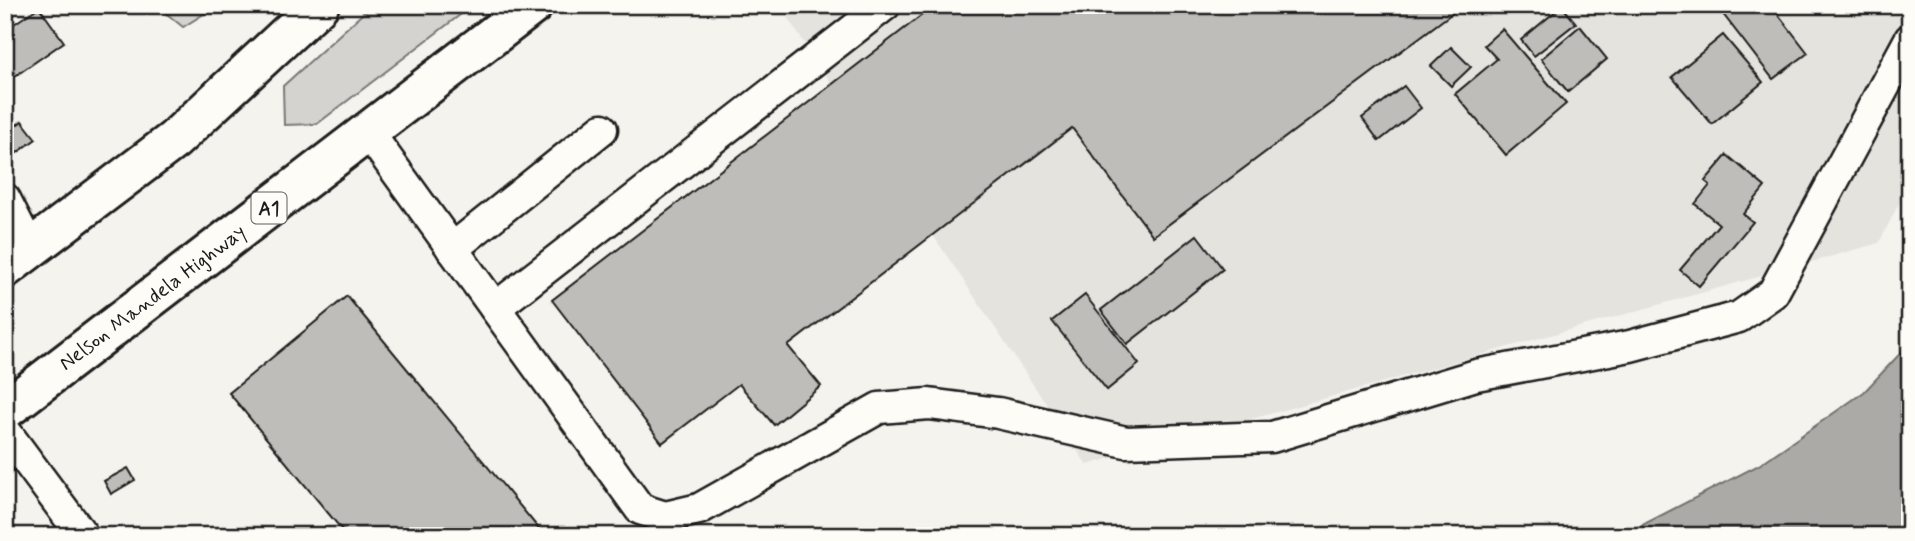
<svg xmlns="http://www.w3.org/2000/svg" width="1915" height="541" font-family="Mynerve,sans-serif">
<style>
.built{fill:#e4e3de}
.green{fill:#d4d3cf;stroke:#787876;stroke-width:2}
.water{fill:#abaaa6;stroke:#72716f;stroke-width:2}
.building{fill:#bebdba;stroke:#1c1c1c;stroke-width:2}
.lines{fill:none;stroke-linecap:round;stroke-linejoin:round}
.minor-casing{stroke:#1c1c1c;stroke-width:35}
.highway-casing{stroke:#1c1c1c;stroke-width:44}
.minor{stroke:#fdfcf7;stroke-width:30}
.highway{stroke:#fdfcf7;stroke-width:38}
.labels{text-anchor:middle;stroke-width:6;stroke-linejoin:round;paint-order:stroke}
.shield{fill:#fdfcf7;stroke:#605f5e;stroke-width:2}
.shield-label{font-size:19px;font-weight:bold;fill:#1c1c1c}
.street-label{font-size:21px;fill:#1c1c1c;stroke:#fdfcf7}
</style>
<rect width="100%" height="100%" fill="#f4f3ee"/>
<filter id="ink" filterUnits="userSpaceOnUse"><feTurbulence type="fractalNoise" baseFrequency=".0143" numOctaves="2"/><feDisplacementMap in="SourceGraphic" scale="14" xChannelSelector="R" yChannelSelector="G"/><feConvolveMatrix kernelMatrix="1 2 1 2 8 2 1 2 1" color-interpolation-filters="sRGB"/></filter>
<g filter="url(#ink)">
<polygon class="built" points="779,5 1910,5 1910,181 1879,243 1087,465"/>
<g class="green">
<polygon points="156,5 218,5 183,27"/>
<polygon points="372,5 473,5 317,124 284,125 283,86"/>
</g>
<polygon class="water" points="1910,343 1910,536 1621,536 1759,465 1864,392"/>
<g class="building">
<polygon points="935,5 1463,5 1153,236 1072,128 788,346 821,386 774,425 739,384 662,443 552,300"/>
<polygon points="1724,5 1771,5 1808,53 1773,79 1719,9"/>
<polygon points="1562,6 1576,23 1534,56 1521,40"/>
<polygon points="39,7 64,42 5,83 5,30"/>
<polygon points="1580,26 1607,59 1568,92 1541,59"/>
<polygon points="1502,29 1566,104 1506,155 1455,94 1497,59 1484,45"/>
<polygon points="1723,35 1763,82 1712,124 1672,77"/>
<polygon points="1451,47 1471,67 1451,86 1431,66"/>
<polygon points="1404,86 1421,108 1379,141 1362,118"/>
<polygon points="22,121 36,139 14,155 5,143 5,134"/>
<polygon points="1727,155 1765,187 1743,214 1753,222 1699,286 1680,270 1719,224 1695,204 1710,185 1705,181"/>
<polygon points="1197,235 1223,269 1127,344 1101,310"/>
<polygon points="1085,295 1139,364 1107,390 1052,321"/>
<polygon points="347,296 539,529 531,536 347,536 229,393"/>
<polygon points="128,468 135,480 111,494 104,481"/>
</g>
<g class="lines">
<g class="minor-casing">
<g id="minor">
<polyline points="368,132 640,509 665,517 699,509 879,408 929,404 998,413 1126,442 1272,437 1476,375 1630,346 1739,317 1773,293 1910,39"/>
<polyline points="5,199 30,248"/>
<polyline points="452,249 602,129"/>
<polyline points="495,308 885,5"/>
<polyline points="5,431 83,536"/>
</g>
</g>
<g class="highway-casing">
<g id="highway">
<polyline points="5,268 174,140 319,5"/>
<polyline points="5,410 533,5"/>
</g>
</g>
<use href="#minor" class="minor"/>
<use href="#highway" class="highway"/>
</g>
</g>
<g class="labels">
<rect class="shield" x="251.5" y="192.5" width="35" height="31" rx="5"/>
<g class="shield-label">
<text x="269" y="215">A1</text>
</g>
<g class="street-label">
<text transform="translate(152 297) rotate(-37)" y="7">Nelson Mandela Highway</text>
</g>
</g>
<rect width="1915" height="541" fill="none" stroke="#fdfcf7" stroke-width="28"/>
<rect x="14" y="14" width="1887" height="513" fill="none" stroke="#1c1c1c" stroke-width="2.5" filter="url(#ink)"/>
</svg>
